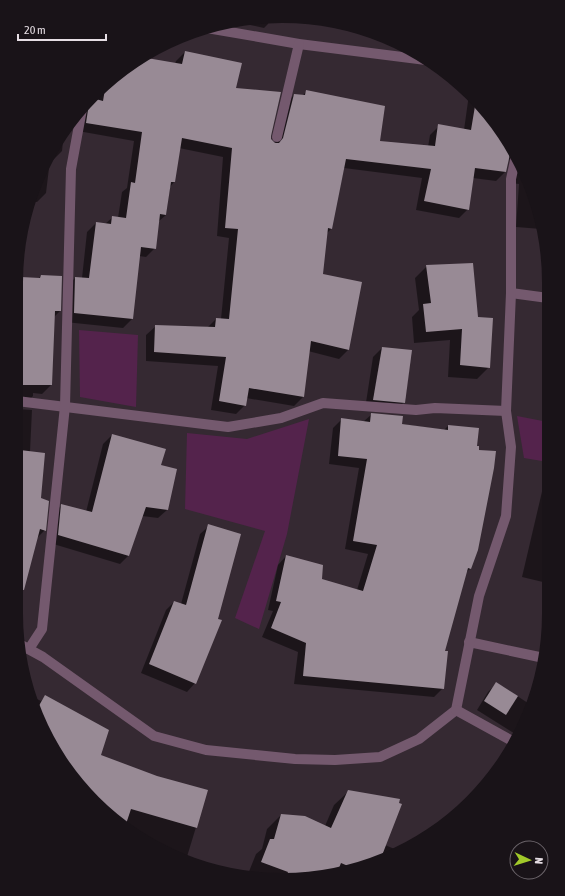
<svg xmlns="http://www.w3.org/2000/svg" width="565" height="896" font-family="'Asap Condensed',sans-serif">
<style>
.green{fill:#54234c}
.shadow{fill:#0007}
.building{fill:#988a95}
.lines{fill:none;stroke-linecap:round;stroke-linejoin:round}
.minor{stroke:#74596e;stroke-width:10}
</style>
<rect width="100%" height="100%" fill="#352932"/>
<g class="green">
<polygon points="79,330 138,335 136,407 80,397"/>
<polygon points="517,416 548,422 548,462 524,458"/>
<polygon points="309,419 287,534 259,629 235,618 265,531 185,509 187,433 247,439"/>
</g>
<g class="shadow">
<polygon points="305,17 321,20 305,19"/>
<polygon points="248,18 270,18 268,24 264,28 236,22"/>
<polygon points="185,52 235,89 270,140 275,145 285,104 294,95 302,96 307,91 379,142 428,147 430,135 439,126 464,130 469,94 483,107 513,149 535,197 541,229 516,227 519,184 510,183 513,163 508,158 505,172 496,181 473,178 468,209 459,218 416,210 422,178 344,168 331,229 326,234 322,275 348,350 339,359 308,351 303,397 294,406 246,398 245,405 236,414 211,410 218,366 146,361 146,335 156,326 208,327 216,319 221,319 229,238 217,236 223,157 179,148 174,182 170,187 166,215 158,222 155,248 146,257 139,256 132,319 123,328 65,322 66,287 75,278 82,278 87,232 96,223 105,224 113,217 118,218 122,192 127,188 134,141 78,131 77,113 107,82 140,58 175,64 176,61"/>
<polygon points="64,132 62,151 53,160 50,160 46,193 37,202 31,201 36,181"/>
<polygon points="427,266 489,367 477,379 448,377 450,340 414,343 412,317 419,310 415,278"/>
<polygon points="41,276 60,311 54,317 51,385 42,394 33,393 33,396 24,405 17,404 18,278 38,279"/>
<polygon points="382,348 404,402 395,411 365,409 373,357"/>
<polygon points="17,409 32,410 30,452 45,530 37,538 16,614"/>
<polygon points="372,414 401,424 444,430 448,426 476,447 477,549 470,569 465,573 443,652 443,688 434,697 294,684 298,652 262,637 273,611 268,610 278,565 286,556 321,580 357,590 368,554 345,549 359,468 329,464 333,428 342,419 363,422"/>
<polygon points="112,435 160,466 167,510 158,518 142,516 129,555 120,564 50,543 53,513 62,505 86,512 103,444"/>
<polygon points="547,480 547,583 522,577 544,483"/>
<polygon points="209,526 195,683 187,692 141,673 166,610 174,602 181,604 200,534"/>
<polygon points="497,683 531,705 529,715 517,735 477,710 488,692"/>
<polygon points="31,696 41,701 45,697 99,755 157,777 207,791 186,860 120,825 61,762 30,699"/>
<polygon points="349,791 385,845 397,850 352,871 282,880 248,874 256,854 262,849 267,829 281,815 325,826 334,805"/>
</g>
<g class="building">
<polygon points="185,51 242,63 236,88 281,92 271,136 271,139 275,143 279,143 283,138 294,94 305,95 306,90 385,106 380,141 435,146 438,124 471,130 476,100 483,107 514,150 510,154 506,172 475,168 469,210 424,201 431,169 346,159 332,229 328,228 323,274 362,282 349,350 311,341 304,397 249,388 246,406 219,401 226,357 154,352 155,325 215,327 216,318 229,319 238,229 225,228 232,148 182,138 175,182 171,182 166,215 160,214 156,249 141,247 133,319 74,313 75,277 89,278 96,222 111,224 112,216 126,218 131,182 135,183 142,132 86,123 88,110 86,104 92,98 103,101 106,83 141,57 182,64"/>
<polygon points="473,263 478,317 493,318 490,368 460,365 462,329 426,332 423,304 431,303 426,265"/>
<polygon points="41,275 62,276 61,311 55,311 52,385 17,385 21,277 40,278"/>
<polygon points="382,347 412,350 405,403 373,400"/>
<polygon points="371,413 403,416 402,424 448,430 448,425 479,428 477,446 479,446 479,450 496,451 494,468 478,550 471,569 468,568 445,651 448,651 444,689 303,676 306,643 271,628 281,602 276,601 286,555 323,565 322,579 363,591 377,545 353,541 367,459 338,456 341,418 370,422"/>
<polygon points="112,434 166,449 161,465 177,469 168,510 146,507 129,556 58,535 61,504 92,512"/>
<polygon points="20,450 45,453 41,498 49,501 46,531 40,529 24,590 16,589 17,477"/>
<polygon points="208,524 241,534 218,619 222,620 196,684 149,664 174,601 186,605"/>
<polygon points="496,682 518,696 506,715 484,701"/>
<polygon points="45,695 109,730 101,755 157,776 208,790 197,828 131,809 125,827 120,825 61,762 36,711"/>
<polygon points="348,790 400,799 399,803 402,804 381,858 355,869 341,863 337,873 285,880 288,872 261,862 270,839 274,839 281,814 305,816 331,828"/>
</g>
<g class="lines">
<g class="minor">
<polyline points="207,28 299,44 426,60"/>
<polyline points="277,137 299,44"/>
<polyline points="511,293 548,298"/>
<polyline points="17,401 228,427 281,418 323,403 416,410 435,408 506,411"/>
<polyline points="469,642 544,658"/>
<polyline points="21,645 43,657 154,736 206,750 295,759 335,760 380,757 419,739 456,710 479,596 506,516 511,447 506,411 511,293 511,179 516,156"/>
<polyline points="29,649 42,629 65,406 71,169 82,109"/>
<polyline points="456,710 514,742"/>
</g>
</g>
<path d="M0 0H565V896H0ZM282 23H283A259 259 0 0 1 542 282V614A259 259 0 0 1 283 873H282A259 259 0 0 1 23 614V282A259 259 0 0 1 282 23Z" fill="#191318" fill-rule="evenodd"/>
<g transform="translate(529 860) rotate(94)"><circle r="19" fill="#191318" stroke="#6b646a"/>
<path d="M0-3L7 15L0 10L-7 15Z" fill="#a1c92a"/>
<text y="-6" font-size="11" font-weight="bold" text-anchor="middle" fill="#e6dee4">N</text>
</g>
<path d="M18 34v6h88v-6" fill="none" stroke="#e6dee4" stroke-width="2"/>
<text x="24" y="34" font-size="12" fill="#e6dee4" stroke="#191318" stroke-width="3" paint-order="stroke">20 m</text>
</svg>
